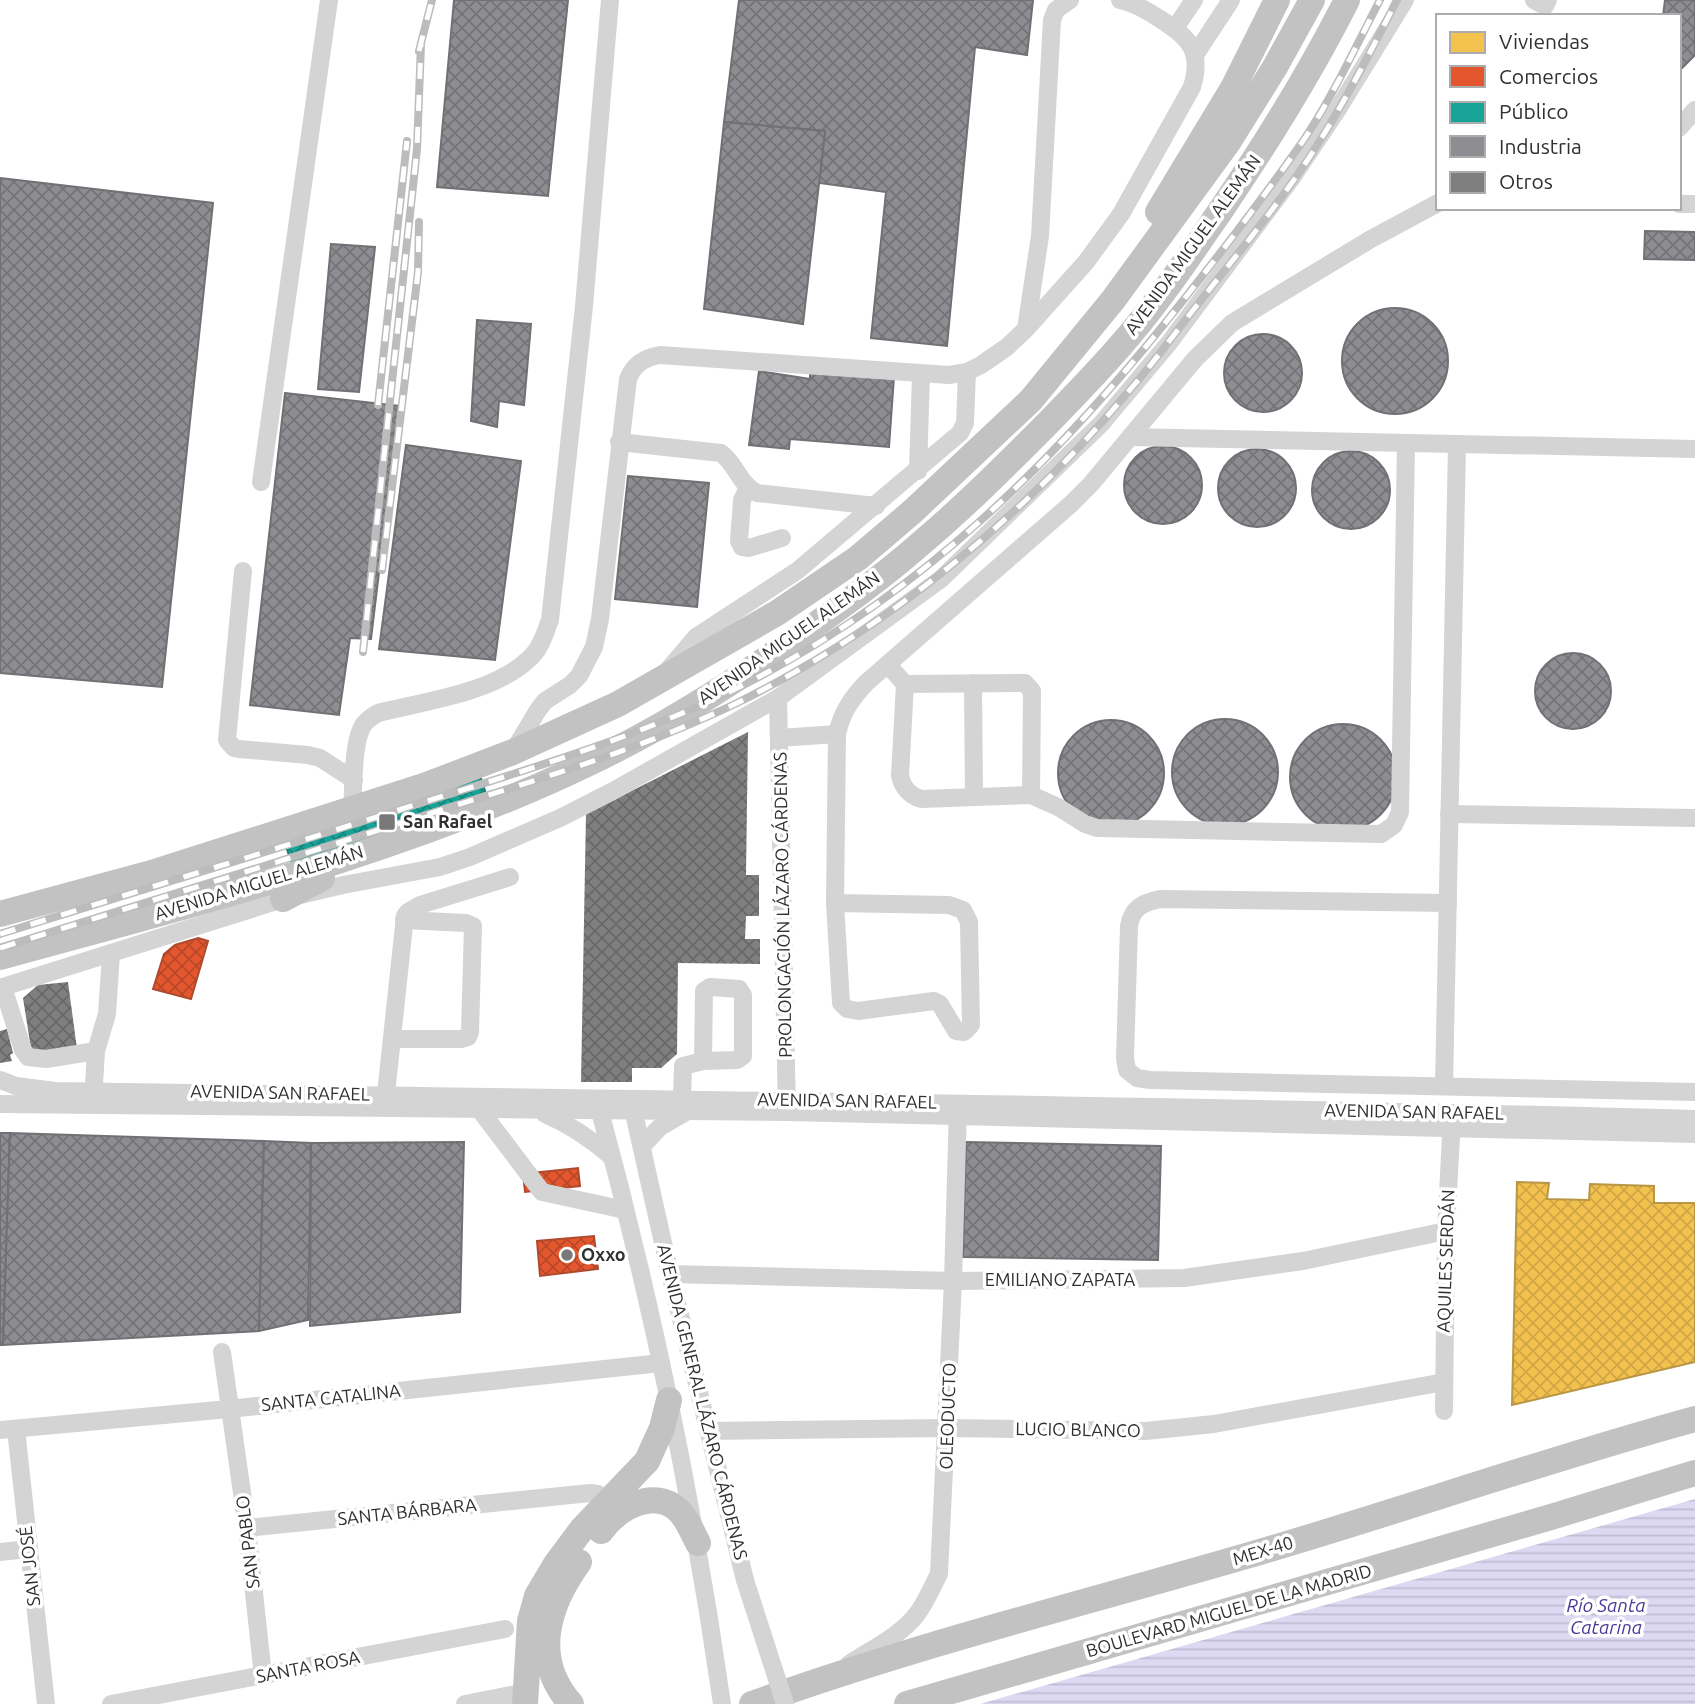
<svg xmlns="http://www.w3.org/2000/svg" width="1695" height="1704" font-family="Ubuntu,sans-serif">
<style>
.water{fill:url(#water-rules)}
.homes{fill:url(#homes-cross-hatch);stroke:#b89645;stroke-width:2}
.shops{fill:url(#shops-cross-hatch);stroke:#ae4b2f;stroke-width:2}
.public{fill:url(#public-cross-hatch);stroke:#1e8079;stroke-width:2}
.industry{fill:url(#industry-cross-hatch);stroke:#717175;stroke-width:2}
.building{fill:url(#building-cross-hatch)}
.lines{fill:none;stroke-linecap:round;stroke-linejoin:round}
.minor{stroke:#d4d4d4;stroke-width:18}
.highway{stroke:#c2c2c2;stroke-width:26}
.rail-casing{stroke:#bcbcbc;stroke-width:8}
.rail{stroke:#fff;stroke-width:5;stroke-dasharray:16;stroke-linecap:butt}
.minor-bridge{stroke:#d4d4d4;stroke-width:18}
.poi-dot{fill:#787878;stroke:#fff;stroke-width:2.5}
.labels{text-anchor:middle;stroke-width:7;stroke-linejoin:round;paint-order:stroke}
.street-label{font-size:18px;fill:#303030;stroke:#fff}
.poi-label{font-size:18px;font-weight:bold;fill:#303030;stroke:#fff;text-anchor:start}
.water-label{font-size:19px;font-style:italic;fill:#4a3997;stroke:#fff}
</style>
<defs>
<pattern id="water-rules" width="6" height="5" patternUnits="userSpaceOnUse" patternTransform="scale(1.75)"><rect width="6" height="5" fill="#ded9f3"/><path d="M0 2.5h6" fill="none" stroke="#bfbbd1"/></pattern>
<pattern id="homes-cross-hatch" width="8" height="8" patternUnits="userSpaceOnUse" patternTransform="scale(1.75)"><rect width="8" height="8" fill="#f2c14e"/><path d="M0 0l8 8M0 8l8-8" fill="none" stroke="#d0a644"/></pattern>
<pattern id="shops-cross-hatch" width="8" height="8" patternUnits="userSpaceOnUse" patternTransform="scale(1.75)"><rect width="8" height="8" fill="#e4572e"/><path d="M0 0l8 8M0 8l8-8" fill="none" stroke="#b94828"/></pattern>
<pattern id="public-cross-hatch" width="8" height="8" patternUnits="userSpaceOnUse" patternTransform="scale(1.75)"><rect width="8" height="8" fill="#17a398"/><path d="M0 0l8 8M0 8l8-8" fill="none" stroke="#15857c"/></pattern>
<pattern id="industry-cross-hatch" width="8" height="8" patternUnits="userSpaceOnUse" patternTransform="scale(1.75)"><rect width="8" height="8" fill="#8d8d92"/><path d="M0 0l8 8M0 8l8-8" fill="none" stroke="#747478"/></pattern>
<pattern id="building-cross-hatch" width="8" height="8" patternUnits="userSpaceOnUse" patternTransform="scale(1.75)"><rect width="8" height="8" fill="#7f7f7f"/><path d="M0 0l8 8M0 8l8-8" fill="none" stroke="#686868"/></pattern>
</defs>
<rect width="100%" height="100%" fill="#fff"/>
<polygon class="water" points="1695,1499 1695,1704 980,1704"/>
<polygon class="homes" points="1517,1182 1549,1183 1547,1199 1589,1200 1590,1184 1654,1186 1654,1203 1695,1203 1695,1362 1512,1405"/>
<g class="shops">
<polygon points="198,938 208,941 191,999 153,989 164,954 175,945"/>
<polygon points="578,1168 580,1186 525,1192 523,1174"/>
<polygon points="594,1236 598,1269 540,1276 537,1241"/>
</g>
<polygon class="public" points="476,763 493,815 296,877 279,825"/>
<g class="industry">
<polygon points="454,0 568,0 548,196 437,187"/>
<polygon points="739,0 1033,0 1027,55 975,47 947,346 871,338 886,192 819,183 825,131 724,122"/>
<polygon points="1665,0 1695,0 1695,55 1679,71 1679,16 1663,16"/>
<polygon points="724,122 825,131 803,324 704,309"/>
<polygon points="0,178 213,203 162,687 0,673"/>
<polygon points="1645,231 1695,232 1695,260 1644,259"/>
<polygon points="331,244 375,247 359,392 318,389"/>
<circle cx="1395" cy="361" r="53"/>
<polygon points="477,320 531,324 524,405 499,401 497,427 471,421"/>
<circle cx="1263" cy="373" r="39"/>
<polygon points="810,368 894,377 889,447 790,439 789,449 749,445 759,371 810,379"/>
<polygon points="285,393 399,406 371,639 350,638 339,715 250,705"/>
<polygon points="406,445 521,461 495,660 379,649"/>
<circle cx="1163" cy="485" r="39"/>
<circle cx="1257" cy="488" r="39"/>
<circle cx="1351" cy="490" r="39"/>
<polygon points="628,476 709,483 697,607 615,599"/>
<circle cx="1573" cy="691" r="38"/>
<circle cx="1225" cy="772" r="53"/>
<circle cx="1111" cy="773" r="53"/>
<circle cx="1343" cy="777" r="53"/>
<polygon points="0,1133 10,1133 3,1345 0,1345"/>
<polygon points="10,1133 264,1141 259,1331 3,1345"/>
<polygon points="264,1141 311,1143 308,1320 259,1331"/>
<polygon points="464,1142 460,1312 310,1326 311,1143"/>
<polygon points="966,1142 1161,1146 1158,1260 963,1257"/>
</g>
<g class="building">
<polygon points="748,732 746,875 759,875 759,916 746,916 745,939 760,939 760,964 678,963 677,1054 661,1068 632,1068 632,1082 581,1082 586,814"/>
<polygon points="68,982 77,1049 32,1055 23,998 38,985"/>
<polygon points="7,1029 13,1053 10,1055 12,1061 0,1063 0,1031"/>
</g>
<g class="lines">
<g class="minor">
<polyline points="1534,0 1545,6 1548,0"/>
<polyline points="1175,28 1194,0"/>
<polyline points="1195,55 1231,0"/>
<polyline points="1679,128 1695,110"/>
<polyline points="1679,204 1695,204"/>
<path d="M 1026,329 L 1086,262 L 1121,214 L 1192,87 C 1203,51 1189,37 1160,19 C 1148,11 1134,3 1120,0"/>
<polyline points="1130,437 1695,449"/>
<path d="M 619,442 L 721,453 C 736,464 740,485 757,493 L 876,506"/>
<polyline points="918,471 921,375"/>
<polyline points="261,482 329,0"/>
<polyline points="748,488 742,500 739,541 742,547 749,548 782,538"/>
<polyline points="243,571 227,740 234,748 239,749 308,755 320,758 354,780"/>
<path d="M 888,665 L 905,684 L 900,776 C 903,788 909,795 921,799 L 1031,795 L 1058,807 L 1085,824 L 1097,828 L 1381,834 L 1394,825 L 1400,812 L 1406,443"/>
<polyline points="667,671 696,637 797,571 960,433 965,423 967,372"/>
<polyline points="973,683 974,797"/>
<polyline points="905,684 1025,683 1032,691 1031,795"/>
<polyline points="778,698 787,1112"/>
<polyline points="779,738 837,734"/>
<path d="M 513,752 L 538,710 L 545,701 L 570,685 L 579,676 L 594,647 L 600,619 L 628,379 C 634,364 644,358 660,355 L 949,375 L 967,372 L 981,365 L 1007,347 L 1026,329 L 1040,236 L 1052,20 L 1056,10 L 1070,0"/>
<path d="M 352,809 C 354,788 352,740 364,724 C 368,719 373,716 378,713 C 426,701 494,693 530,658 C 541,648 545,633 550,620 L 584,306 L 610,0"/>
<polyline points="1449,814 1695,818"/>
<path d="M 835,903 L 949,905 L 963,910 L 969,922 L 971,1025 L 964,1032 L 956,1031 L 940,1004 L 934,1001 L 858,1011 L 847,1009 L 841,1003 L 835,903 L 837,734 C 842,712 851,699 866,683 L 1071,504 L 1091,484 L 1195,359 L 1232,323 L 1371,239 L 1438,203"/>
<path d="M 1448,903 L 1160,899 C 1142,903 1132,908 1129,926 L 1125,1058 L 1127,1070 L 1137,1078 L 1150,1080 L 1695,1092"/>
<polyline points="3,987 23,1050 28,1057 46,1059 96,1051 107,1014 111,954"/>
<polyline points="0,988 283,899 343,885 440,867 470,857 560,818 613,791 778,698 941,579 1101,424 1169,343 1291,179 1336,112 1405,0"/>
<polyline points="392,1039 461,1039 468,1037 470,1032 473,926 466,923 404,920"/>
<path d="M 0,1080 L 16,1086 L 55,1091 C 602,1099 1149,1104 1695,1119"/>
<polyline points="1444,1086 1457,445"/>
<polyline points="386,1094 405,916 408,912 420,905 510,877"/>
<polyline points="682,1098 683,1066 703,1061 704,991 710,987 739,989 743,995 743,1056 737,1060 703,1061"/>
<path d="M 597,1100 C 651,1298 693,1500 722,1704"/>
<polyline points="631,1100 670,1274 745,1580"/>
<polyline points="93,1101 96,1051"/>
<polyline points="0,1104 787,1112 1695,1134"/>
<polyline points="480,1110 542,1192 625,1210"/>
<path d="M 545,1114 C 571,1125 591,1139 612,1157"/>
<polyline points="642,1146 660,1127 686,1112"/>
<polyline points="670,1274 953,1281 1184,1278 1303,1261 1446,1231"/>
<polyline points="222,1352 247,1528 263,1676"/>
<polyline points="1444,1411 1446,1231 1452,1117"/>
<polyline points="16,1429 46,1704"/>
<polyline points="0,1430 229,1409 661,1363"/>
<polyline points="708,1431 947,1428 1146,1431 1214,1424 1444,1382"/>
<polyline points="247,1528 590,1493 598,1494 608,1500 611,1509"/>
<polyline points="0,1552 28,1549"/>
<path d="M 849,1664 C 872,1649 900,1636 917,1614 C 926,1602 932,1587 939,1574 L 953,1281 L 958,1107"/>
<polyline points="111,1704 505,1629"/>
<polyline points="465,1704 527,1692"/>
</g>
<g class="highway">
<polyline points="1158,212 1233,88 1277,0"/>
<polyline points="283,899 322,878"/>
<polyline points="0,914 155,872 424,786 513,752 618,704 777,613 858,558 913,511 1031,400 1113,300 1229,141 1275,67 1312,0"/>
<path d="M 0,957 C 199,902 402,853 589,763 C 659,730 724,688 788,644 C 832,613 878,581 919,545 C 963,508 1003,468 1044,427 C 1074,396 1105,365 1132,332 C 1165,293 1194,249 1223,207 C 1269,139 1310,73 1347,0"/>
<path d="M 601,1531 C 617,1509 653,1487 678,1510 C 687,1518 692,1532 698,1543"/>
<polyline points="525,1704 530,1621 537,1596 556,1564 582,1529 647,1461 662,1428 669,1400"/>
<path d="M 571,1704 C 531,1659 547,1606 579,1562"/>
<path d="M 752,1704 C 921,1643 1097,1600 1270,1549 C 1412,1507 1552,1458 1695,1419"/>
<polyline points="907,1704 1551,1517 1695,1473"/>
</g>
<g class="rail-casing">
<g id="rail">
<polyline points="419,51 432,0"/>
<polyline points="378,405 407,141"/>
<polyline points="382,570 418,272 419,222"/>
<polyline points="363,652 417,149 421,44"/>
<path d="M 0,934 C 141,890 283,847 424,802 C 526,770 631,739 727,693 C 915,602 1058,460 1185,298 C 1226,246 1267,193 1305,138 C 1334,94 1356,46 1380,0"/>
<path d="M 0,948 C 146,902 293,858 438,811 C 539,779 642,749 737,703 C 890,627 1025,516 1134,385 C 1155,361 1174,334 1194,309 C 1237,254 1284,199 1321,139 C 1349,94 1373,47 1397,0"/>
</g>
</g>
<use href="#rail" class="rail"/>
<polyline class="minor-bridge" points="745,1580 785,1704"/>
</g>
<g class="poi-dot">
<rect x="378" y="813" width="18" height="18" rx="3.5"/>
<circle cx="567" cy="1255" r="7"/>
</g>
<g class="labels">
<g class="street-label">
<text transform="translate(1193 245) rotate(-54)" y="6">AVENIDA MIGUEL ALEMÁN</text>
<text transform="translate(789 638) rotate(-35)" y="6">AVENIDA MIGUEL ALEMÁN</text>
<text transform="translate(259 883) rotate(-17)" y="6">AVENIDA MIGUEL ALEMÁN</text>
<text transform="translate(783 905) rotate(-91)" y="6">PROLONGACIÓN LÁZARO CÁRDENAS</text>
<text transform="translate(280 1093) rotate(1)" y="6">AVENIDA SAN RAFAEL</text>
<text transform="translate(847 1101) rotate(1)" y="6">AVENIDA SAN RAFAEL</text>
<text transform="translate(1414 1112) rotate(1)" y="6">AVENIDA SAN RAFAEL</text>
<text transform="translate(1446 1261) rotate(-88)" y="6">AQUILES SERDÁN</text>
<text x="1060" y="1286">EMILIANO ZAPATA</text>
<text transform="translate(331 1398) rotate(-6)" y="6">SANTA CATALINA</text>
<text transform="translate(702 1402) rotate(76)" y="6">AVENIDA GENERAL LÁZARO CÁRDENAS</text>
<text transform="translate(948 1416) rotate(-88)" y="6">OLEODUCTO</text>
<text transform="translate(1078 1430) rotate(1)" y="6">LUCIO BLANCO</text>
<text transform="translate(407 1512) rotate(-6)" y="6">SANTA BÁRBARA</text>
<text transform="translate(248 1542) rotate(-97)" y="6">SAN PABLO</text>
<text transform="translate(1263 1551) rotate(-17)" y="6">MEX-40</text>
<text transform="translate(30 1566) rotate(-96)" y="6">SAN JOSÉ</text>
<text transform="translate(1229 1611) rotate(-16)" y="6">BOULEVARD MIGUEL DE LA MADRID</text>
<text transform="translate(308 1667) rotate(-11)" y="6">SANTA ROSA</text>
</g>
<g class="poi-label">
<text x="403" y="828">San Rafael</text>
<text x="581" y="1261">Oxxo</text>
</g>
<g class="water-label">
<text x="1606" y="1612">Río Santa<tspan x="1606" dy="22">Catarina</tspan></text>
</g>
</g>
<rect x="1436" y="14" width="245" height="196" fill="#ffffff" stroke="#acacac" stroke-width="2"/>
<rect x="1450" y="32" width="35" height="21" fill="#f2c14e" stroke="#acacac" stroke-width="2"/>
<text x="1499" y="49" font-size="21" fill="#303030">Viviendas</text>
<rect x="1450" y="66" width="35" height="21" fill="#e4572e" stroke="#acacac" stroke-width="2"/>
<text x="1499" y="84" font-size="21" fill="#303030">Comercios</text>
<rect x="1450" y="102" width="35" height="21" fill="#17a398" stroke="#acacac" stroke-width="2"/>
<text x="1499" y="119" font-size="21" fill="#303030">Público</text>
<rect x="1450" y="136" width="35" height="21" fill="#8d8d92" stroke="#acacac" stroke-width="2"/>
<text x="1499" y="154" font-size="21" fill="#303030">Industria</text>
<rect x="1450" y="172" width="35" height="21" fill="#7f7f7f" stroke="#acacac" stroke-width="2"/>
<text x="1499" y="189" font-size="21" fill="#303030">Otros</text>
</svg>
